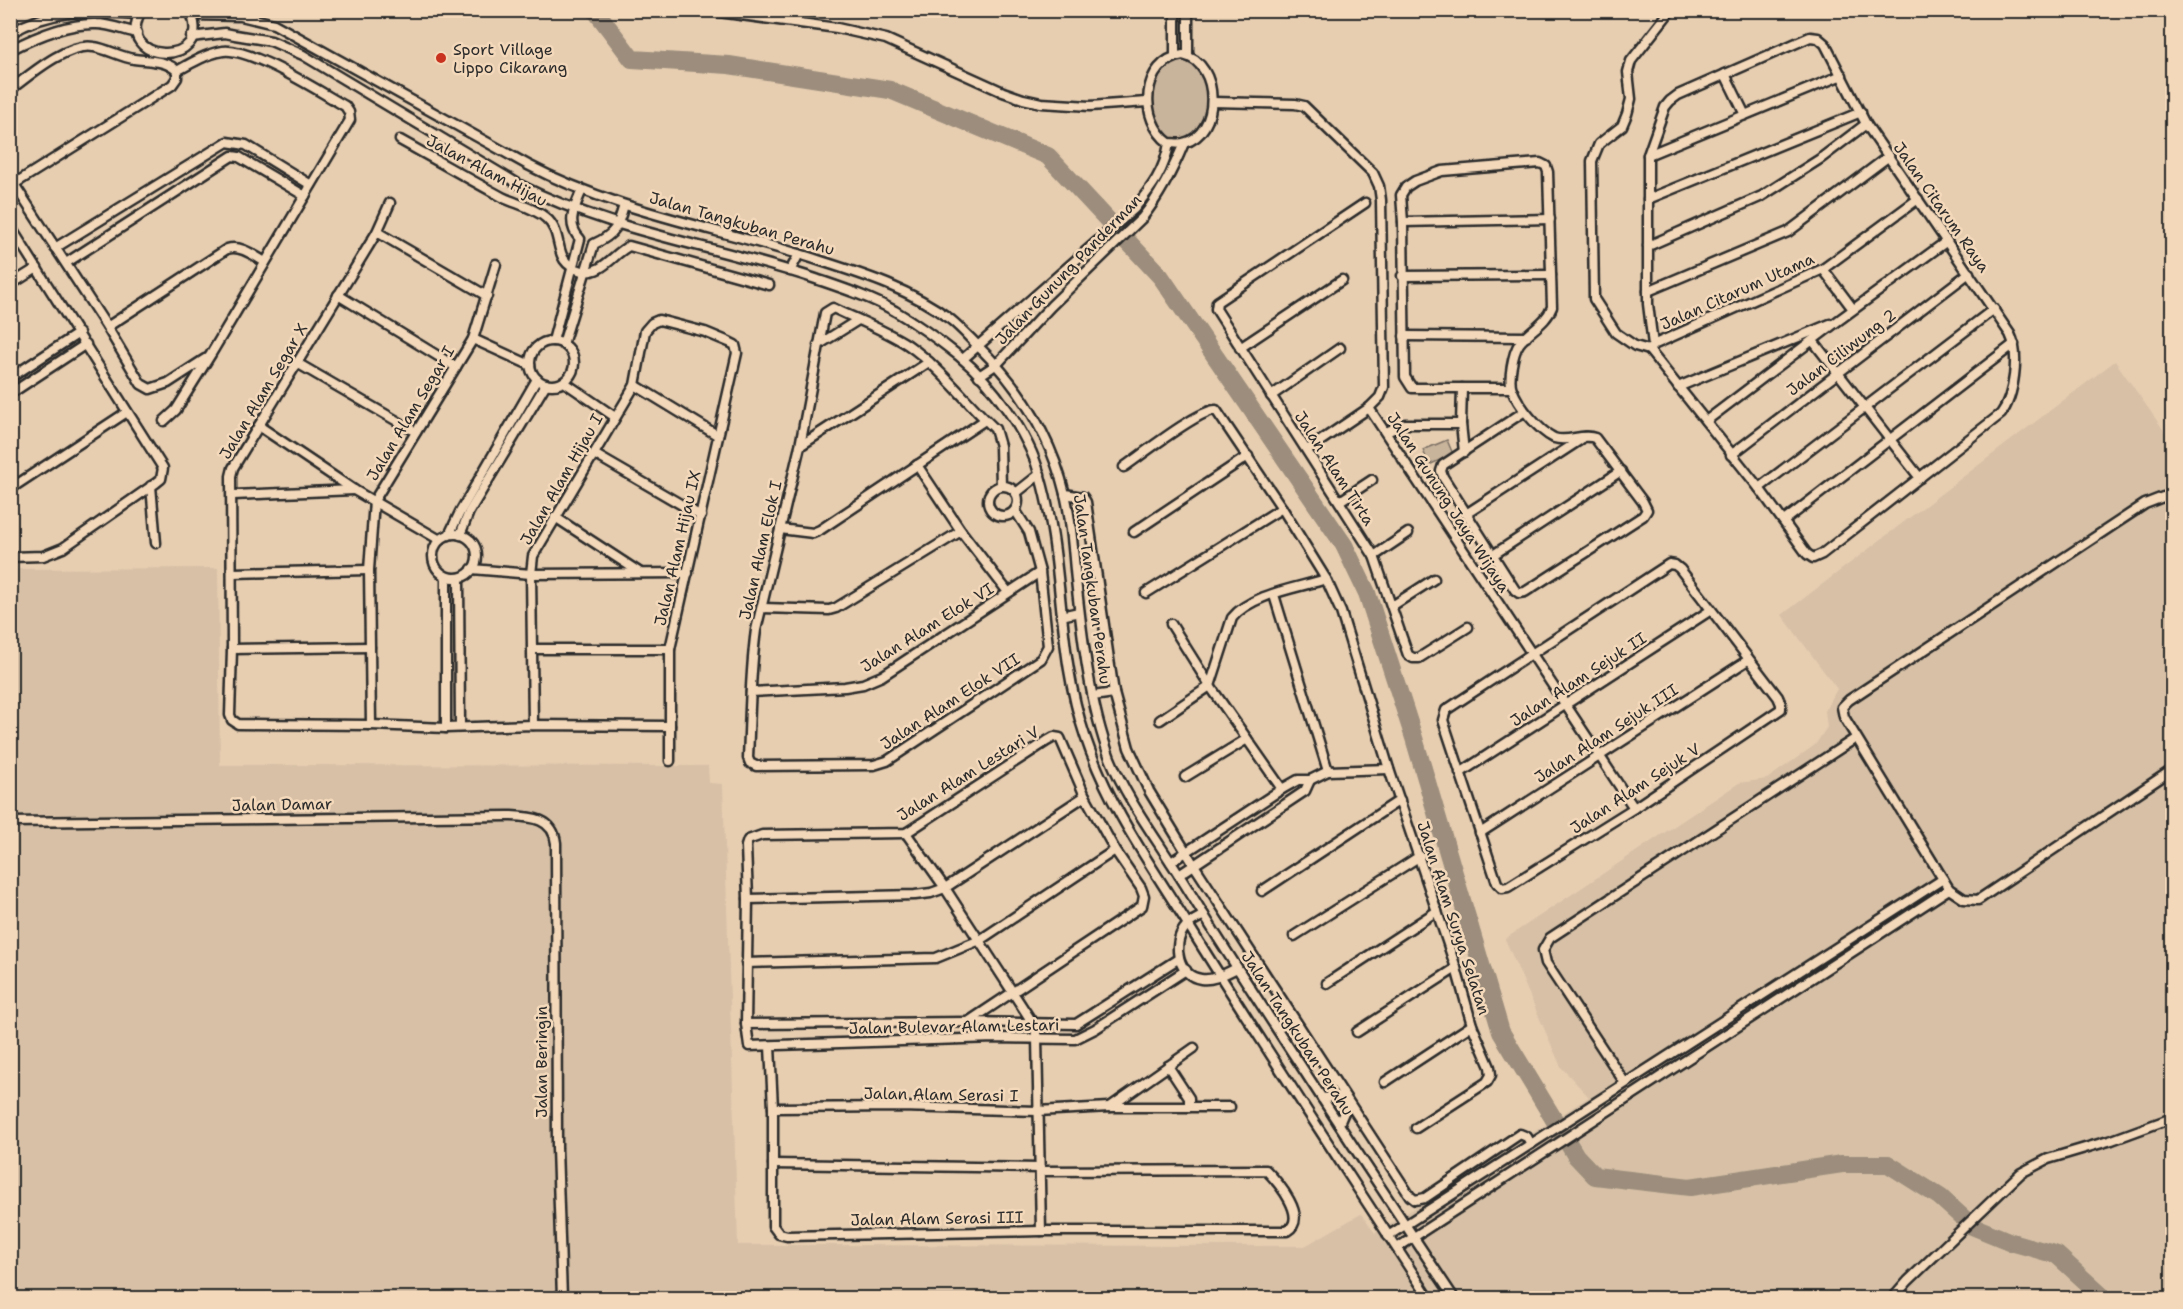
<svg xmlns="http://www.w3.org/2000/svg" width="2183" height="1309" font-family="'Shantell Sans',sans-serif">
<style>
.built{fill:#d7c0a6}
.green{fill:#c8b39b;stroke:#7a6f63;stroke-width:1.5}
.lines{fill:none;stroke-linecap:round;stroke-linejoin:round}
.river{stroke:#9c8d7c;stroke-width:18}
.minor-casing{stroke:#2b2b2b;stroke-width:13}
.minor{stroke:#f3d8ba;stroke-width:8}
.poi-dot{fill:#c8321e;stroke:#f3d8ba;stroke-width:2}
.labels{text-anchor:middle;stroke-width:5;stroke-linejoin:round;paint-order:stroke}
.poi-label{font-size:16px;fill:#2b2b2b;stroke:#f3d8ba;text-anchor:start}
.street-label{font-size:16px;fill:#2b2b2b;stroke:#f3d8ba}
</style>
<rect width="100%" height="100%" fill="#e7ceb1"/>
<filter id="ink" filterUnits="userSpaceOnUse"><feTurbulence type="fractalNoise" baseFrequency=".0167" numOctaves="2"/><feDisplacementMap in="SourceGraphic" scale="12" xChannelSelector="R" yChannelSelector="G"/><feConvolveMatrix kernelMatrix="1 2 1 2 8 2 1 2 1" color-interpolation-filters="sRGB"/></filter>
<g filter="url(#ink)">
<polygon class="built" points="2115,361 2172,442 2172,1298 11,1298 10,569 218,568 220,765 708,766 709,783 723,784 738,1245 1305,1246 1361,1214 1375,1233 1589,1097 1561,1067 1505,939 1739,783 1767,779 1815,745 1827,727 1825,711 1837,689 1782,615"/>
<g class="green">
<polygon points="1183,56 1195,62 1205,76 1211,103 1197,135 1182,143 1170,143 1154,125 1149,102 1159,71 1169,61"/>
<polygon points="1447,440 1453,454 1429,465 1423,450"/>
</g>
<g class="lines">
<polyline class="river" points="595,10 632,59 729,65 890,90 1048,156 1161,277 1344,545 1367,593 1414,738 1501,1032 1576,1156 1595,1176 1690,1187 1842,1164 1888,1164 1940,1197 1972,1226 2011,1242 2057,1255 2104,1298"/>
<g class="minor-casing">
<g id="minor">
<polyline points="704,10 837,28 886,39 1003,92 1023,99 1041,103 1090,106 1147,102"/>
<polyline points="1175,10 1175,56"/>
<path d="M 141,11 C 112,64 214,69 191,13"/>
<path d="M 192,15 L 241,16 L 274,24 L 528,165 C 619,213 724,229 821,261 C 865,275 912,290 950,319 C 960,327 969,337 978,346 C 1020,387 1051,437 1065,494 C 1072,522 1073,552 1076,580 C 1082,636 1090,706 1110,758 C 1125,795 1148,827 1170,861 C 1187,887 1203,914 1220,941 C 1297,1061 1375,1180 1454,1298"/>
<path d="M 10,33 C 56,7 89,11 139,14"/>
<path d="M 191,37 L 225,33 L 235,35 L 271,41 L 303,55 L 520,185 C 612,232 718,246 816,279 C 842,288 870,297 895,311 C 917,324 939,340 959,356 C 992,383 1029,434 1040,476 C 1065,561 1056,651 1085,736 C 1108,806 1151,865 1189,926 C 1267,1052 1349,1174 1429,1298"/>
<path d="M 1810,37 L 1818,38 L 1825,44 L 1866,124 L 2010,334 C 2020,354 2014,397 2001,414 L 1822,554 L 1813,558 L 1807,554 L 1759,488 L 1649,350 L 1653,345 L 1648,304 L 1648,155 L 1665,107 L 1670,101 L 1678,95 Z"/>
<path d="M 10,50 C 35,37 67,23 96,24 C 109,24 124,30 137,33"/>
<path d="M 1183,55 C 1221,63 1221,134 1184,143 C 1179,144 1174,143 1169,143 C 1138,120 1141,61 1183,55 Z"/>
<polyline points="1188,56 1188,10"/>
<polyline points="1725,74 1745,115"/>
<path d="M 10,90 C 31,74 68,42 94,47 C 108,49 120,57 134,59 C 148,61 167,60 177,71"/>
<polyline points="1212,102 1295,104 1304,106 1373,173 1379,186 1381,200 1384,387 1380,397 1369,408 1634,808"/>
<path d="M 400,140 C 434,159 469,179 504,198 C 517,204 535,208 546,218 C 566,235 550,263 582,271 C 602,275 613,254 629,246 L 769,285"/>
<polyline points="1648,155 1842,75"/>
<polyline points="10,178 107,327 141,384 150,389 168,383 205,359"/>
<polyline points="14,184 172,85 177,78 177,71"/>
<polyline points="1648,199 1861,112"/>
<polyline points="390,203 377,232 233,468 231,476 232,649 230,715 232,720 238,724 371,725 446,728 533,725 670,726"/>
<polyline points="1365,203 1217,302 1216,309 1374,556 1408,655 1413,658 1419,658 1468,627"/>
<polyline points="1403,222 1550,219"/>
<polyline points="10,226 163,468 161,479 156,483 63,548 43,556 10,557"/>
<polyline points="377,232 487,296"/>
<polyline points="1648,246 1762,196 1820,159 1866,124"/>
<polyline points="55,248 227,142 246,145 311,185"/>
<polyline points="66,263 232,156 239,157 305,196"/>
<polyline points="1823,269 1853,309"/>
<polyline points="790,271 799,254"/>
<polyline points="1402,276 1551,275"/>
<polyline points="10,285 37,268"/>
<polyline points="1648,291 1788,232 1889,156"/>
<polyline points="338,295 456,367"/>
<path d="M 107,327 L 227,249 C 241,245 253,255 265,262"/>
<polyline points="1404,336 1526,337"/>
<polyline points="473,339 530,365"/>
<path d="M 553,341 L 580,239 C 565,223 575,207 582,190"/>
<polyline points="1813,341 1920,478"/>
<circle cx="552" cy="363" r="22"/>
<path d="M 563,344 L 594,244 C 616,234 618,226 624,205"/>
<polyline points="818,345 858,320"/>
<polyline points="1653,345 1823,269 1918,199"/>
<polyline points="1240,348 1342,280"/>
<polyline points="1649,350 1635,346 1616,333 1594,299 1592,161 1599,144 1622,126 1627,114 1631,99 1628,72 1631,61 1671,10"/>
<path d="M 963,359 L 1134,209 C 1151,188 1165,171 1169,143"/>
<polyline points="297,363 416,432"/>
<path d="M 979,376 L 997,364 L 1051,306 L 1142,218 C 1160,195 1173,170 1184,143"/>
<polyline points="10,378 79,333"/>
<polyline points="564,382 615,417"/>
<polyline points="635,385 717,435"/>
<polyline points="1678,387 1830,324"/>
<polyline points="1462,388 1461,424 1464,452"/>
<path d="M 1511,388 L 1412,388 L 1405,377 L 1403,222 L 1401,195 L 1406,187 L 1415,181 L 1442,171 L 1540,163 L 1546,166 L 1548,172 L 1552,307 C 1546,324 1529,330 1519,344 C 1513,353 1508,380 1512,389 C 1518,405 1539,431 1554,438 C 1568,443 1582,433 1595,438 L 1643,502 L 1647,510 L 1643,516 L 1525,592 L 1519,593 L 1515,590 L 1443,477 L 1441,471 L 1443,465 L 1525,411"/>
<polyline points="10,394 86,344"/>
<polyline points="1271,396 1340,348"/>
<path d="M 164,421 L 176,410 L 211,354 L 350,120 L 349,112 L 345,106 C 320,92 250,47 223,51 C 206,54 191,63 177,71"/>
<polyline points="1706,421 1839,320 1947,241"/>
<polyline points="259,426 354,490 440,540"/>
<polyline points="1386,432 1405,424 1461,424"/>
<polyline points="800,446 929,362"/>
<polyline points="1307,450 1369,408"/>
<polyline points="594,454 701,516"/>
<polyline points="1731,455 1969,273"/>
<polyline points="917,465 961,531 1008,592"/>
<path d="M 1124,467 C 1140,456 1200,409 1216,410 L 1282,508 L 1326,579 L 1341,612 L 1389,769 L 1456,968 L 1472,1025 L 1490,1067 L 1491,1075 L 1487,1082 L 1416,1128"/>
<polyline points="151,486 156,543"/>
<path d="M 1001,486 L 1000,446 L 995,429 C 965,401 941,368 908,345 C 885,330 858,320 833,308 L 825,313 L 800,446 L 756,630 C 750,673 750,716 748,758 L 750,763 L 756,766 L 874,765 L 887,761 L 1041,659 L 1048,646 L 1040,572 L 1029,532 L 1015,510"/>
<circle cx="1003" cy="501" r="15"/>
<polyline points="1759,488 1994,309"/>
<polyline points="10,489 127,412"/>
<polyline points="1016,493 1040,474"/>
<polyline points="1065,494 1083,497 1086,502 1114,693 1129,748 1149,791 1194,865 1410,1196 1415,1200 1425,1198 1520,1134 1527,1137 1531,1144"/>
<polyline points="233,495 354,490"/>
<polyline points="2172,499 2163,497 2145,504 1849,700 1842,707 1844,717 1949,889 1964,899 1978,900 2172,770"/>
<polyline points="1340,501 1372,480"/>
<polyline points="1466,514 1580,440"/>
<polyline points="555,517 639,572"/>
<polyline points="1784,521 2014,344"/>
<polyline points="780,529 813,533 820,530 985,420"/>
<polyline points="1134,532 1248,456"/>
<circle cx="455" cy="556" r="22"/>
<polyline points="449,535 460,512 537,379"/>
<polyline points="460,535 469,512 546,384"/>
<polyline points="1493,555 1621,471"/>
<polyline points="1374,556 1408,533"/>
<polygon points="1669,564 1675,565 1680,569 1778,697 1781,704 1781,709 1634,808 1508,887 1502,888 1497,883 1443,720 1446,710"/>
<polyline points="472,569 531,574 688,573"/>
<polyline points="233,573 369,570"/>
<polyline points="459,578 460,727"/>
<polyline points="1146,593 1282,508"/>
<polyline points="1274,595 1328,771"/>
<polyline points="1392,606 1434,579"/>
<polyline points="763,608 829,610 836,608 961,531"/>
<polyline points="1061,616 1079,612"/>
<polyline points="1171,624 1210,686 1282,789"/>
<polyline points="232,649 370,647"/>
<polyline points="533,649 670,649"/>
<polyline points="751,692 845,687 863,684 882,676 1040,572"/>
<polyline points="1093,696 1114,693"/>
<path d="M 1160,720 L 1210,686 L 1232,618 C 1251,594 1298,588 1326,579"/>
<polyline points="371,725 369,570 374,501 473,339 496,264"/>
<polyline points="533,725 531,574 533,556 635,385 645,331 652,323 659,320 705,332 729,342 735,345 737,353 670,649 670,761"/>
<polyline points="446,728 446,577"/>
<polyline points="1460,773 1711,610"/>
<polyline points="1185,777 1247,739"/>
<path d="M 10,822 L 509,816 C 530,817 553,817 556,843 L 557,1148 L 562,1298"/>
<polyline points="906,833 945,888 1034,1025 1037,1038 1041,1231"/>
<polyline points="1480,833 1748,660"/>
<polyline points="1171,862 1282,789 1298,780 1310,780 1328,771 1389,769"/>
<polyline points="1179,875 1305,791 1310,780"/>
<polyline points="1262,891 1400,800"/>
<polyline points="748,899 915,895 931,893 945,888 1085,796"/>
<path d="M 1204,915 C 1197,919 1188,922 1184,929 C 1172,945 1178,976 1201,979 C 1214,981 1226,973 1237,968"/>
<polyline points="1294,936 1420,856"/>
<polyline points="746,963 936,958 980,940 1115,850"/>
<polyline points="1327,983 1437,911"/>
<polyline points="968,1022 1142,906 1144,896 1141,888 1115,850 1085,796 1060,738 1054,737 1047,741 906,833 762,835 748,840 746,846 748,899 746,1024 749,1046 995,1038 1075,1039 1095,1029 1186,970"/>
<polyline points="746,1024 968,1022 1076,1024 1178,959"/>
<polyline points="1357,1032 1456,968"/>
<path d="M 770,1046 L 773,1108 L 773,1226 L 779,1234 L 787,1236 L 1041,1231 L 1287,1231 C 1309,1218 1278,1182 1266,1170 L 1040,1171"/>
<polyline points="1168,1066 1189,1098 1189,1107"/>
<polyline points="1385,1082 1472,1025"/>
<polyline points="1625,1083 1546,963 1543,950 1550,938 1856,738"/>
<polyline points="1322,1098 1343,1096"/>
<polyline points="1110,1107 1194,1048"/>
<polyline points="773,1108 901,1107 1038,1111 1109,1107 1230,1107"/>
<polyline points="1339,1124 1348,1103"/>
<polyline points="773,1164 1040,1168"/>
<polyline points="1388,1236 1943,879"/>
<polyline points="1397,1248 1949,889"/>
<polyline points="1893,1298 1908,1281 2021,1173 2048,1159 2112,1140 2172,1118"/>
</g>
</g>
<use href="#minor" class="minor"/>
</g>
</g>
<circle class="poi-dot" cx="441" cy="58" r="6"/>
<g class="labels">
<g class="poi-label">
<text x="453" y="55">Sport Village<tspan x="453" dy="18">Lippo Cikarang</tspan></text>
</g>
<g class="street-label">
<text transform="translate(487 170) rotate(28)" y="6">Jalan Alam Hijau</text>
<text transform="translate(1942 207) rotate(55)" y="6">Jalan Citarum Raya</text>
<text transform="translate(742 223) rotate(16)" y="6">Jalan Tangkuban Perahu</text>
<text transform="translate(1068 269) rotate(-46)" y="6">Jalan Gunung Panderman</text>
<text transform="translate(1737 291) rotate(-24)" y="6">Jalan Citarum Utama</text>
<text transform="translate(1841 352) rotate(-37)" y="6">Jalan Ciliwung 2</text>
<text transform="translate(263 391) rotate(-59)" y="6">Jalan Alam Segar X</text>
<text transform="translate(410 413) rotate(-59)" y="6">Jalan Alam Segar I</text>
<text transform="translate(1335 468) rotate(57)" y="6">Jalan Alam Tirta</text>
<text transform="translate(561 479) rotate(-60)" y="6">Jalan Alam Hijau I</text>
<text transform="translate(1449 502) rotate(57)" y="6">Jalan Gunung Jaya Wijaya</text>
<text transform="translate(677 548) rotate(-77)" y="6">Jalan Alam Hijau IX</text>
<text transform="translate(760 550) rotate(-77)" y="6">Jalan Alam Elok I</text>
<text transform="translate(1093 589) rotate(82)" y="6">Jalan Tangkuban Perahu</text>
<text transform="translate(927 627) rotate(-32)" y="6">Jalan Alam Elok VI</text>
<text transform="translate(1578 679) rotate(-33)" y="6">Jalan Alam Sejuk II</text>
<text transform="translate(950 701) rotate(-33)" y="6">Jalan Alam Elok VII</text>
<text transform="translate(1606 733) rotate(-33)" y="6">Jalan Alam Sejuk III</text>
<text transform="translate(968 773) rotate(-32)" y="6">Jalan Alam Lestari V</text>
<text transform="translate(1635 788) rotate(-33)" y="6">Jalan Alam Sejuk V</text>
<text transform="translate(282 804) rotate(-1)" y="6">Jalan Damar</text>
<text transform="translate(1454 918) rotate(72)" y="6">Jalan Alam Surya Selatan</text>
<text transform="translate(954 1026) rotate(-1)" y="6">Jalan Bulevar Alam Lestari</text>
<text transform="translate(1298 1033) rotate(57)" y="6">Jalan Tangkuban Perahu</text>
<text transform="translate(541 1062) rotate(-90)" y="6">Jalan Beringin</text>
<text transform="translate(941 1094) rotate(1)" y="6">Jalan Alam Serasi I</text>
<text transform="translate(937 1218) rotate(-1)" y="6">Jalan Alam Serasi III</text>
</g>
</g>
<rect width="2183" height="1309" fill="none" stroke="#f3d8ba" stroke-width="36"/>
<rect x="18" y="18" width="2147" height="1273" fill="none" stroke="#2b2b2b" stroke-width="2" filter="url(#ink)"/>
</svg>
